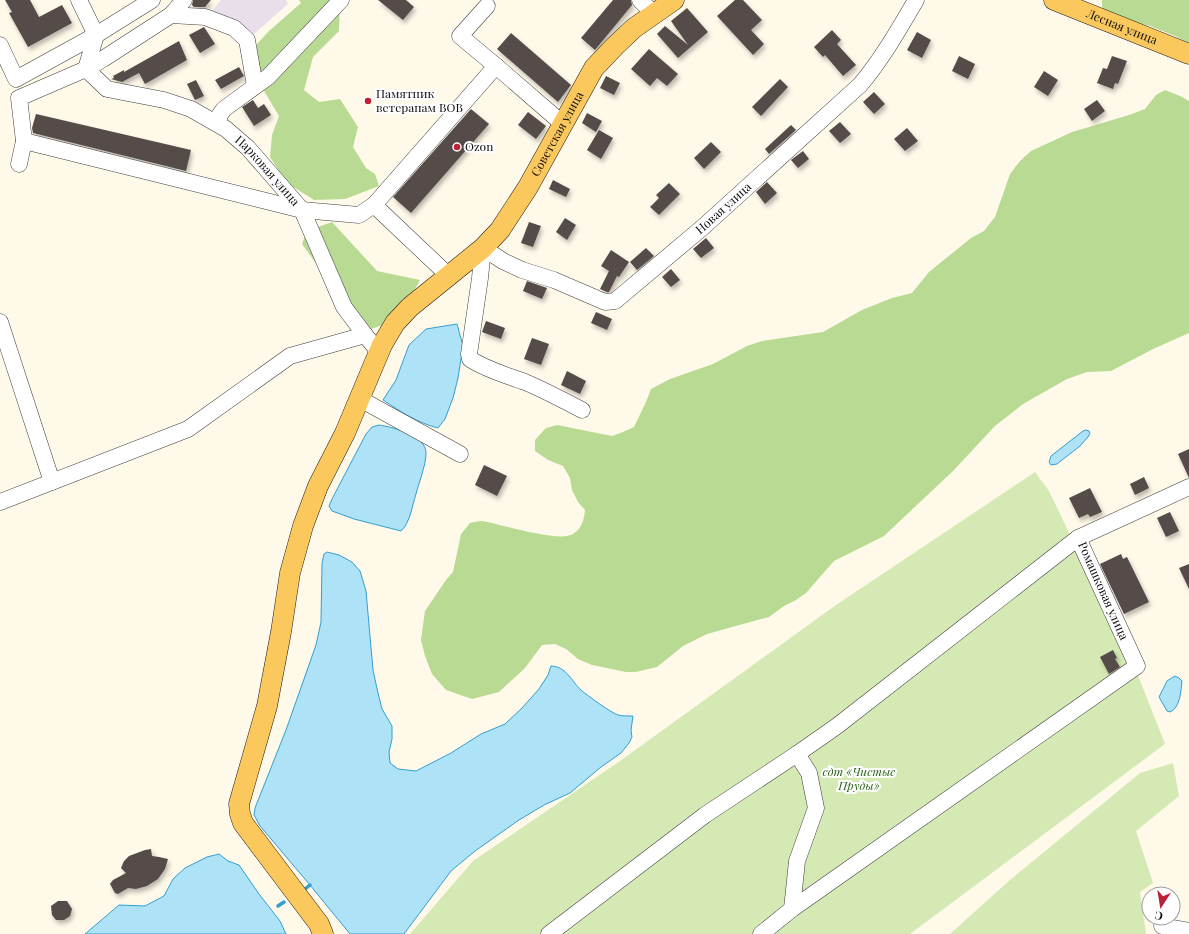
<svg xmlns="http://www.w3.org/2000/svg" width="1189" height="934" font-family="'Playfair Display',serif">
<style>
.industrial{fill:#e8dfeb}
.green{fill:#d4e9b3}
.forest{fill:#b9da92}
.water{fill:#ade2f7;stroke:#339ecf}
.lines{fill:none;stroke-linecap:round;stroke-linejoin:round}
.stream{stroke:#339ecf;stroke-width:3.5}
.building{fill:#544b48;filter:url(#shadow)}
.minor-casing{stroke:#3e3e3e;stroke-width:17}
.major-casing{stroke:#1c1c1c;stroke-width:21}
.minor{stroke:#fff;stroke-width:16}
.major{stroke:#fbc85d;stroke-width:20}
.poi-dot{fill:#bd2136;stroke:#fff;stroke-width:1.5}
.labels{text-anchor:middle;stroke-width:4;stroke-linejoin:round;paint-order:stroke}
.street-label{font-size:12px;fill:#0b0b0b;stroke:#fff}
.poi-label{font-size:12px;fill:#0b0b0b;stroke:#fff;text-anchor:start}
.park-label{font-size:12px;font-style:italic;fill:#30631b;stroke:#fff}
</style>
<defs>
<filter id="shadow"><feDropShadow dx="2" dy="3.5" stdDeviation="2" flood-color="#0004"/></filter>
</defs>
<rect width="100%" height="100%" fill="#fff9ea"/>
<polygon class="industrial" points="221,0 286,0 288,4 253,35 211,12"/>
<g class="green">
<polygon points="1035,472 1049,491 1139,678 1165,744 910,934 410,934 473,861 620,761 836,605"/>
<polygon points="1173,763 1179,796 1136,831 1153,883 1140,892 1146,934 950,934 1010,880 1140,773"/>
</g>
<g class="forest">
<polygon points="299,0 340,0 339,31 313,57 304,90 319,102 340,99 358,127 353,147 366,168 375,174 379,186 345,199 314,200 287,183 270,157 272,135 279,116 252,71 257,44 269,31 301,3"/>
<polygon points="1102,0 1189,0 1189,43 1175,36 1150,26 1133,22 1107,14 1102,7"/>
<path d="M 1165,90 L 1180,96 L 1189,101 L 1189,333 L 1153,349 L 1111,371 L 1087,372 L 1067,379 L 1023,404 L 995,426 L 953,471 L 884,536 L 834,561 L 806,593 L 796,600 L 784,606 L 769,617 L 707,634 L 683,646 L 657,667 L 636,672 L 626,672 L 592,665 L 578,659 L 566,649 L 555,644 L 542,645 L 525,668 L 499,692 L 472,699 L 446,690 L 432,674 L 425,656 L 421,640 L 425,611 L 446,580 L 453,572 L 461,534 L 470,523 C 474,522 478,521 482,521 C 501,524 559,543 573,534 C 582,528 584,520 585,510 L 578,502 L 572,490 L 570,478 L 563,466 L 548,460 L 535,451 L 535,440 L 546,428 L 557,425 L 612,436 L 623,432 L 634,427 L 646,402 L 651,389 L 670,379 L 713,364 L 747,346 L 762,341 L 823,332 L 862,310 L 892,298 L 912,293 L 929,272 L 971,238 L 984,231 L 995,217 L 1010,174 L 1020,161 L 1031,151 L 1072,132 L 1129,115 L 1145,109 L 1156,95 Z"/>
<polygon points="332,222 377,271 420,280 408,302 386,324 365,331 302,244 307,231"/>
</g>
<g class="water">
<path d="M 457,324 L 463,346 L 458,378 L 453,398 L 445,419 L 438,428 C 418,423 401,412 383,400 L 396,380 L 409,345 L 426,329 Z"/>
<path d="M 379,425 C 392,427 426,435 426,453 C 426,465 419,482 416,494 C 412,506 410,523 401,531 L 354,519 L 332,511 L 329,506 L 333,497 L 366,434 L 372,427 Z"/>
<polygon points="1086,430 1089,431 1090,433 1088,437 1080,446 1057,464 1051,465 1049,462 1051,456 1083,431"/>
<path d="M 327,552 L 339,555 L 352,562 L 360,571 L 366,591 L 373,670 L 378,693 L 382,709 L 392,726 L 392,739 L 389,752 L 390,763 L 398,769 L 416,771 L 451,753 L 481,734 L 505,724 L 522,708 L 539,689 L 548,675 L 551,666 C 566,666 572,682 581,690 C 588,696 610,712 618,715 C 622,716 629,716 633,716 L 631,730 L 632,737 L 629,743 L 621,753 L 601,767 L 570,793 L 544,805 L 519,820 L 475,851 L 451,871 L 404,934 L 350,934 L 310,885 L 260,826 L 254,815 L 255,808 L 286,730 L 316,645 L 321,622 L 322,563 L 324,554 Z"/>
<path d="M 1175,676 L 1179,678 L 1182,681 C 1181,691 1180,708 1170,712 L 1167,711 L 1159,697 L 1167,681 Z"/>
<polygon points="219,854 228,861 239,865 259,894 280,921 286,934 85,934 119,905 145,906 164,896 173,879 185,868 207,857"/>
</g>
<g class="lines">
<g class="stream">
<polyline points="305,889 310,885"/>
<polyline points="278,906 284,902"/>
</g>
</g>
<g class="building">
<polygon points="5,0 30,0 39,17 62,5 72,23 28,47 9,13 12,12"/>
<polygon points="193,0 211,0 205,7 194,7 192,5"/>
<polygon points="378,0 406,0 414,7 403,20"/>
<polygon points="613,0 631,0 632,5 595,50 581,38"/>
<polygon points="735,0 743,0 762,20 751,30 764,44 753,55 717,16"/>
<polygon points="687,8 708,32 678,58 657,34 665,26 688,45 671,21"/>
<polygon points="204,27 215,44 200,53 189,35"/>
<polygon points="832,30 841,40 837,44 856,65 843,76 825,55 823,57 814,47"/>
<polygon points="917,32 931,40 922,58 907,50"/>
<polygon points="511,33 571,85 558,102 497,49"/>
<polygon points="179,41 187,60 145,84 139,73 122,82 111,79 114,78 113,76 124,70 124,72"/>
<polygon points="649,49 678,74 667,86 657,78 650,86 631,69"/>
<polygon points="959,56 975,64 968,79 952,71"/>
<polygon points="1112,56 1127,61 1118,84 1115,83 1113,89 1097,83 1103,68 1107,69"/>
<polygon points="239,67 244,76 221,89 215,80"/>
<polygon points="1044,71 1058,80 1048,96 1034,87"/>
<polygon points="606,76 620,83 614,95 600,88"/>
<polygon points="780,79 788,87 761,116 752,107"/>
<polygon points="196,80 204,96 195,100 187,84"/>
<polygon points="874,92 885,104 874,114 863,102"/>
<polygon points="253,100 258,108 264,104 271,115 254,126 242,107"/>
<polygon points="1097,100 1105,111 1092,121 1084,109"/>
<polygon points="471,109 489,124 411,213 393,197"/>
<polygon points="528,112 546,126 536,139 518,125"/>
<polygon points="587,113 602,121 596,132 582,123"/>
<polygon points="36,114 191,150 186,171 33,133 32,128"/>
<polygon points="840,122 851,134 840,143 829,131"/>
<polygon points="791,125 796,130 769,154 765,149"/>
<polygon points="907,128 918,141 905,151 894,139"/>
<polygon points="599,130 613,138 601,159 587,150"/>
<polygon points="711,142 721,152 704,169 694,158"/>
<polygon points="803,151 809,159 798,168 791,160"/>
<polygon points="553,180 570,189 566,197 549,189"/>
<polygon points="767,182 777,193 765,204 756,192"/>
<polygon points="669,183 680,194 659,215 650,207 659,198 656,195"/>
<polygon points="565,218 576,225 567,240 556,232"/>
<polygon points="529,222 541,226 533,247 521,243"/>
<polygon points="706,238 714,248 701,258 693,249"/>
<polygon points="646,248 654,256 637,270 630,262"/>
<polygon points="611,250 629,262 619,277 617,276 609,292 607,292 600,289 609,271 601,266"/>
<polygon points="671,269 680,280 671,287 662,277"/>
<polygon points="527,281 547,288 542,299 523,291"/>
<polygon points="596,312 612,319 607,330 591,323"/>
<polygon points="486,321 505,328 501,339 482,332"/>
<polygon points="532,338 549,344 541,365 524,359"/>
<polygon points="567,371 586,381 580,394 561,385"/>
<polygon points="1189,449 1189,478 1178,454"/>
<polygon points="484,465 507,476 497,496 475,485"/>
<polygon points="1144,477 1149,488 1135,495 1130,484"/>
<polygon points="1090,488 1102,512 1090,517 1088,514 1079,518 1069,498"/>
<polygon points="1170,512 1179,531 1166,537 1157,518"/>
<polygon points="1121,554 1123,559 1127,557 1149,602 1124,614 1100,564"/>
<polygon points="1189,564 1189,589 1179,568"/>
<polygon points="1113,650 1117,658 1115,659 1120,667 1109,674 1100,657"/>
<polygon points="151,849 152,856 159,857 168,859 165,869 158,879 147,886 136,889 128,888 118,894 115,893 110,884 113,880 126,873 121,868 124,861 129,856 145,850"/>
<polygon points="58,901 67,901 72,909 70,916 64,920 56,920 52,915 51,906"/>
</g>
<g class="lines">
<g class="minor-casing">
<g id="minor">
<path id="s1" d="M 79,0 L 96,35 L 86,69 L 107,89 L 164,100 L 191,109 L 226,129 L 248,148 L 302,210 L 344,307 L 365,335 L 379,352"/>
<polyline points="640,0 654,14"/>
<polyline points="487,6 460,36 496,66 563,124"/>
<polyline points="171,15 205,17 234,28 247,40 255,86"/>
<polyline points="0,45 16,79 96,35 152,0"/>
<polyline points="219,124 219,116 224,109 268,77 341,0"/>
<polyline points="24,141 302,210 359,215 374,205 496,66"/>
<polyline points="19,164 24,141 19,98 86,69 103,59 171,15 184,0"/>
<polyline points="374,205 449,276"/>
<polyline points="0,322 52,482"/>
<polyline points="360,399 460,454"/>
<path id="s2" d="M 582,410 C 563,400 544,390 525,382 C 506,375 487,370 470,359 L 469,354 L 480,278 L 483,248 L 503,261 L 522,270 L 554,280 L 605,302 L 615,301 L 702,228 L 860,85 C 882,59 899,29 916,0"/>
<polyline points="0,502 188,429 290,356 365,335"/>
<polyline points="792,909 797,861 816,808 809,773 797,754"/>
<polyline points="1162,926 1189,931"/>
<polyline points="549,934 705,815 797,754 837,726 1078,538"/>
<polyline points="761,934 792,909 1137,666 1078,538 1189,487"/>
</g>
</g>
<g class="major-casing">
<g id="major">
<path id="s3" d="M 1054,0 L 1189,54"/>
<path id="s4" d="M 323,934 L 319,924 L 243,823 L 240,814 L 239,804 L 267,706 L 281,632 L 290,573 L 303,526 L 318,486 L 345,433 L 382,345 L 395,323 L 410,307 L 483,248 L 500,230 L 528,187 L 594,68 L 615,46 L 634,28 L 674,0"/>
</g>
</g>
<use href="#minor" class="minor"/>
<use href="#major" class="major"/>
</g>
<g class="poi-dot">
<circle cx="368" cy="101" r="4"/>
<circle cx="457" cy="147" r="4"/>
</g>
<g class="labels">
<g class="street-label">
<text dy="4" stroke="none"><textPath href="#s3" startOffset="73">Лесная улица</textPath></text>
<text dy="4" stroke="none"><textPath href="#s4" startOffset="918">Советская улица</textPath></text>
<text dy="4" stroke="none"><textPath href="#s1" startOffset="289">Парковая улица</textPath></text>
<text dy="4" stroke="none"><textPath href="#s2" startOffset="522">Новая улица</textPath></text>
<text transform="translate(1103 591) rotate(66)" y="4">Ромашковая улица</text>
</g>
<g class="poi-label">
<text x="376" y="98">Памятник<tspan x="376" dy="14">ветеранам ВОВ</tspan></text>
<text x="465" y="151">Ozon</text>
</g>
<g class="park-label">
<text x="859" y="776">сдт «Чистые<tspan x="859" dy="14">Пруды»</tspan></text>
</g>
</g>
<g transform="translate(1161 906) rotate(192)"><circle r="19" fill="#ffffff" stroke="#9d9d9d"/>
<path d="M0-3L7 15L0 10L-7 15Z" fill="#bd2136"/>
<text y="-6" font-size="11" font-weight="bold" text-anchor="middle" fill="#0b0b0b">С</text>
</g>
</svg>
